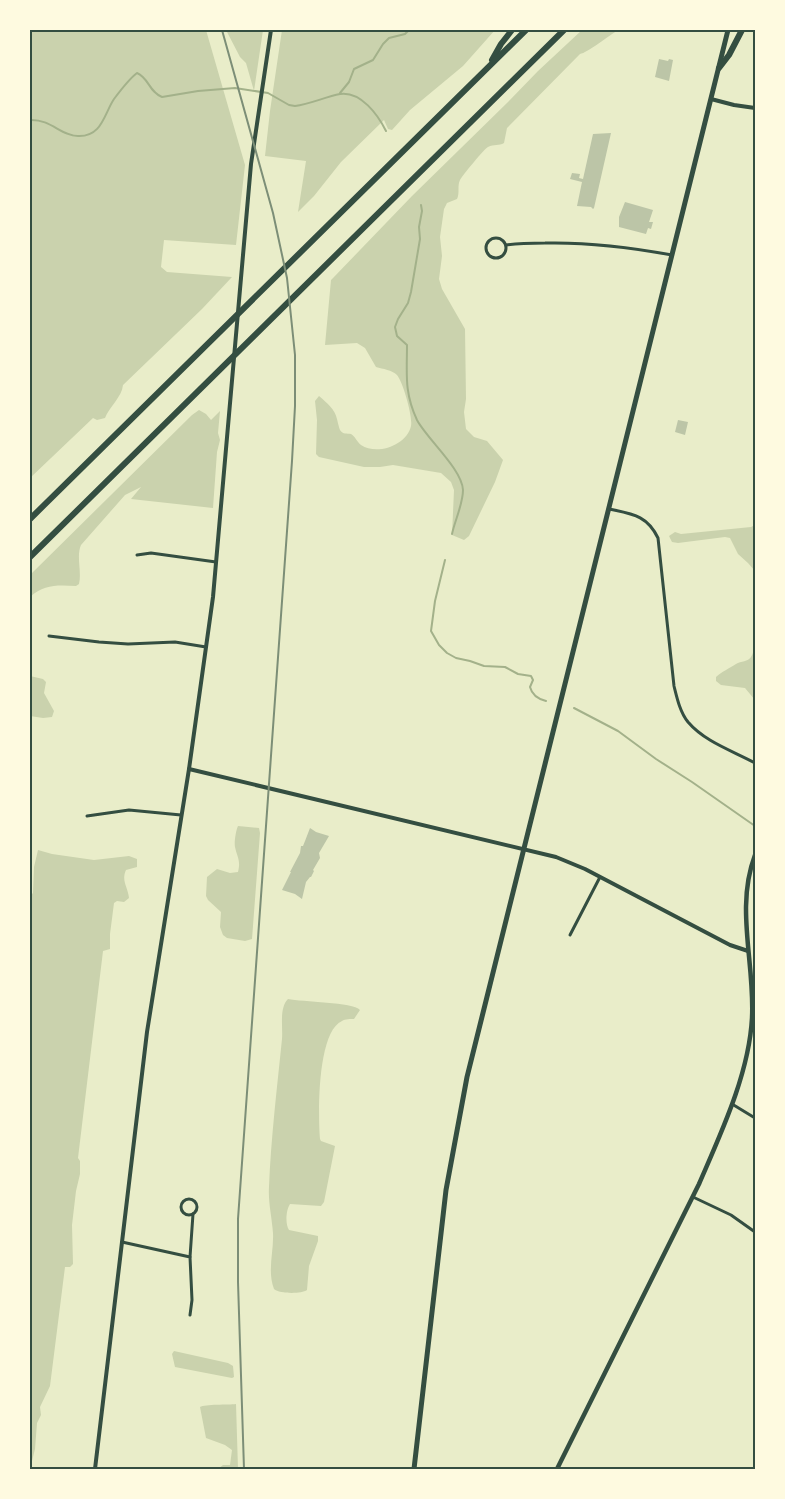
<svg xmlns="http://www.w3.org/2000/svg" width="785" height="1499" font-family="'PT Sans Narrow',sans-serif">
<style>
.green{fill:#cad2ad}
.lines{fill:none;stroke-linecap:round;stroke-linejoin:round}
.stream{stroke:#a3b18a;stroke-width:2}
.building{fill:#bcc5a7}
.minor{stroke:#344e41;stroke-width:3}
.tertiary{stroke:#344e41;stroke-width:4}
.secondary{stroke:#344e41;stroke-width:4.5}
.primary{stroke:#344e41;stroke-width:5}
.motorway{stroke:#344e41;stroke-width:6}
.rail{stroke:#7c8e77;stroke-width:2}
.neatline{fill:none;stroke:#344e41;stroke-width:2}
</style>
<rect width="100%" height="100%" fill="#e9edc9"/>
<g class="green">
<path d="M 30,30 L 206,30 L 245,165 L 236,245 L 164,240 L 161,267 L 167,272 L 232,277 L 202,309 L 123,385 C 122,397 109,407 105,418 L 97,420 L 93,418 L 30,478 Z"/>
<polygon points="226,30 263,30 254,91 246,63 240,57"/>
<polygon points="282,30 495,30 463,66 410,110 392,130 388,129 384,120 341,162 314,196 298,212 306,161 265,156 270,111"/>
<path d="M 582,30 L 618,30 C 610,35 587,53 580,54 L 507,128 L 504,143 C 499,146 494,144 488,147 C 485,148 462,176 460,180 C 457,186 460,193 457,199 L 447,203 L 444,209 L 440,237 L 442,256 L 439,279 L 442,289 L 465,329 L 466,399 L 464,412 L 466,429 L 474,437 L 487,441 L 503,460 L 495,482 L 469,536 L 464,540 L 452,535 L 454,490 L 451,482 L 441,473 L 393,465 L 380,467 L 364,467 L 319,457 L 316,454 L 317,420 L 315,401 L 319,396 C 327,403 335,409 337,419 C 338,423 339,428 340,430 C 343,435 347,433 351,434 C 355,436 357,442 361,445 C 377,456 407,445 411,426 C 413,417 403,382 397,375 C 392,370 383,369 376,367 L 365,348 L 357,343 L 325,345 L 331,280 L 334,277 L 412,196 L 508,102 L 538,71 Z"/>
<path d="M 199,410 L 206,414 L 211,420 L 220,411 L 218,433 L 220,440 L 217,452 L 213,508 L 131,499 L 141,487 L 125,495 L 81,545 C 76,556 82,572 79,584 L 76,586 C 58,585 44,584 30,597 L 30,575 L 192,415 Z"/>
<polygon points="755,520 755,571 748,563 738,554 730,538 725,537 678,543 672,542 669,536 675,532 681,534 751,527 753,526"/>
<path d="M 755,645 L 755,700 L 745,688 L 721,685 L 716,681 L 716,677 C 721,672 730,668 736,664 C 741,661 748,662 751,657 C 753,654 754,649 755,645 Z"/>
<polygon points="30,676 43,679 46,682 44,693 54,711 52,717 43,718 30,716"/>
<path d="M 238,826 L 259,828 L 260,833 L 252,939 L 245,941 L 227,938 L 223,935 L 220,927 L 221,912 L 208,900 L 206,896 L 207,877 L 217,869 L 230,873 L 238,872 C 241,860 237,857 235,847 C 234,842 236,830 238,826 Z"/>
<path d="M 38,850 L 52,854 L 94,860 L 129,856 L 137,859 L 137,867 L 126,870 C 121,881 128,887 129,898 L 124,902 L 117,901 L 114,903 L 110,934 L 110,949 L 103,951 L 78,1158 L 80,1161 L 80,1174 L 76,1191 L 72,1225 L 73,1264 L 70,1267 L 65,1267 L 50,1386 L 40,1407 L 41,1415 L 37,1423 L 35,1449 L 30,1469 L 30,896 L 33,893 L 34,867 Z"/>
<path d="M 288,999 C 302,1002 353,1002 360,1010 L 354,1019 C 351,1019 345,1019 342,1021 C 317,1032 318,1115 320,1139 L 321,1141 L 335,1146 L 324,1202 L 321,1206 L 290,1204 C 286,1210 285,1224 289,1230 L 318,1236 L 318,1241 L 309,1266 L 307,1290 C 301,1294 280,1294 274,1289 C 267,1271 274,1251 273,1233 C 272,1218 268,1202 269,1187 C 271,1138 277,1088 282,1039 C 283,1027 279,1008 288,999 Z"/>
<polygon points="174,1351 228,1363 233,1366 234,1377 232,1378 175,1367 172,1354"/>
<path d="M 236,1404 L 238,1469 L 218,1469 L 223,1465 L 230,1465 L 232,1450 L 225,1445 L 206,1438 L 200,1407 C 205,1404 228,1405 236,1404 Z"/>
</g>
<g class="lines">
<g class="stream">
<polyline points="340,93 349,82 354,69 373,60 383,44 389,38 405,34 409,30"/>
<path d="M 30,120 C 51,119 61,136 78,136 C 102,137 104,114 114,99 C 120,91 129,79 137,73 C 149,78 149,92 162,97 L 198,91 L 235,88 L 268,93 L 289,105 L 295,106 C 310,104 325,97 340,94 C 361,91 378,115 386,131"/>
<path d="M 421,205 L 422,211 L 419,227 L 420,239 L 411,292 L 408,303 L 398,319 L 395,327 L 397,336 L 407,345 C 407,374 404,392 417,420 C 427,439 462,469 463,490 C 463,504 455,520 452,534"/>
<path d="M 445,560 L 435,601 L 431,631 L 439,645 L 447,653 L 456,658 L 470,661 L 484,666 L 505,667 L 518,674 L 531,676 L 533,680 L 530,687 C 532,695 538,699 546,701"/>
<polyline points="574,708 618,731 656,759 692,782 755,826"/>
</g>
</g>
<g class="building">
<polygon points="659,59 668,61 669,59 673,60 669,81 655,77"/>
<polygon points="611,133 594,208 593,209 591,207 577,206 582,182 570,179 572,173 580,174 579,178 583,179 593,134"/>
<polygon points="625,202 653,210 649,222 653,222 651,229 648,228 646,234 619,227 619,217"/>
<polygon points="678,420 688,422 685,435 675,432"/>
<polygon points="310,828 316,832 329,836 319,853 320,858 313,870 314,871 311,877 310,877 306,882 302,899 295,894 282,890 291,872 290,872 300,853 301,846 303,846 305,841"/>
</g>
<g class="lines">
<g class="minor">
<circle cx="496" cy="248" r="10"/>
<path d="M 506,245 C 519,243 532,243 545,243 C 588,242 629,247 672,255"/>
<path d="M 609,509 C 632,514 647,515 658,538 L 674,686 C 677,698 680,712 688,722 C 705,742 733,751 755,763"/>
<polyline points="137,555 151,553 216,562"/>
<polyline points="49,636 99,642 128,644 175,642 206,647"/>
<polyline points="87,816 129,810 181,815"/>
<polyline points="570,935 600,877"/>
<polyline points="732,1104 755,1118"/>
<polyline points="693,1197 731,1215 755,1232"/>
<circle cx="189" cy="1207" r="8"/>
<polyline points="122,1242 190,1257 192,1300 190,1315"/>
<polyline points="190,1257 193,1214"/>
</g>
<g class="tertiary">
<polyline points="711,99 734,105 755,108"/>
<polyline points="189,769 556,857 585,869 730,945 748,951"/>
<polyline points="95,1469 147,1032 189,769 213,597 251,164 271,30"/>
</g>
<path class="secondary" d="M 557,1469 L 699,1184 C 721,1133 749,1074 752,1018 C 755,963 735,908 755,855"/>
<polyline class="primary" points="414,1469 446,1190 467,1077 728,30"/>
<g class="motorway">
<polyline points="492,60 501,44 512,30"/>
<polyline points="719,68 729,55 742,30"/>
<polyline points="30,519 526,30"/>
<polyline points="30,557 564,30"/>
</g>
<polyline class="rail" points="222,30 273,213 287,278 295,355 295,406 292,461 238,1219 238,1282 244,1469"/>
</g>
<rect width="785" height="1499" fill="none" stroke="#fefae0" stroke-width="62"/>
<rect x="31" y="31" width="723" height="1437" class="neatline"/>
</svg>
